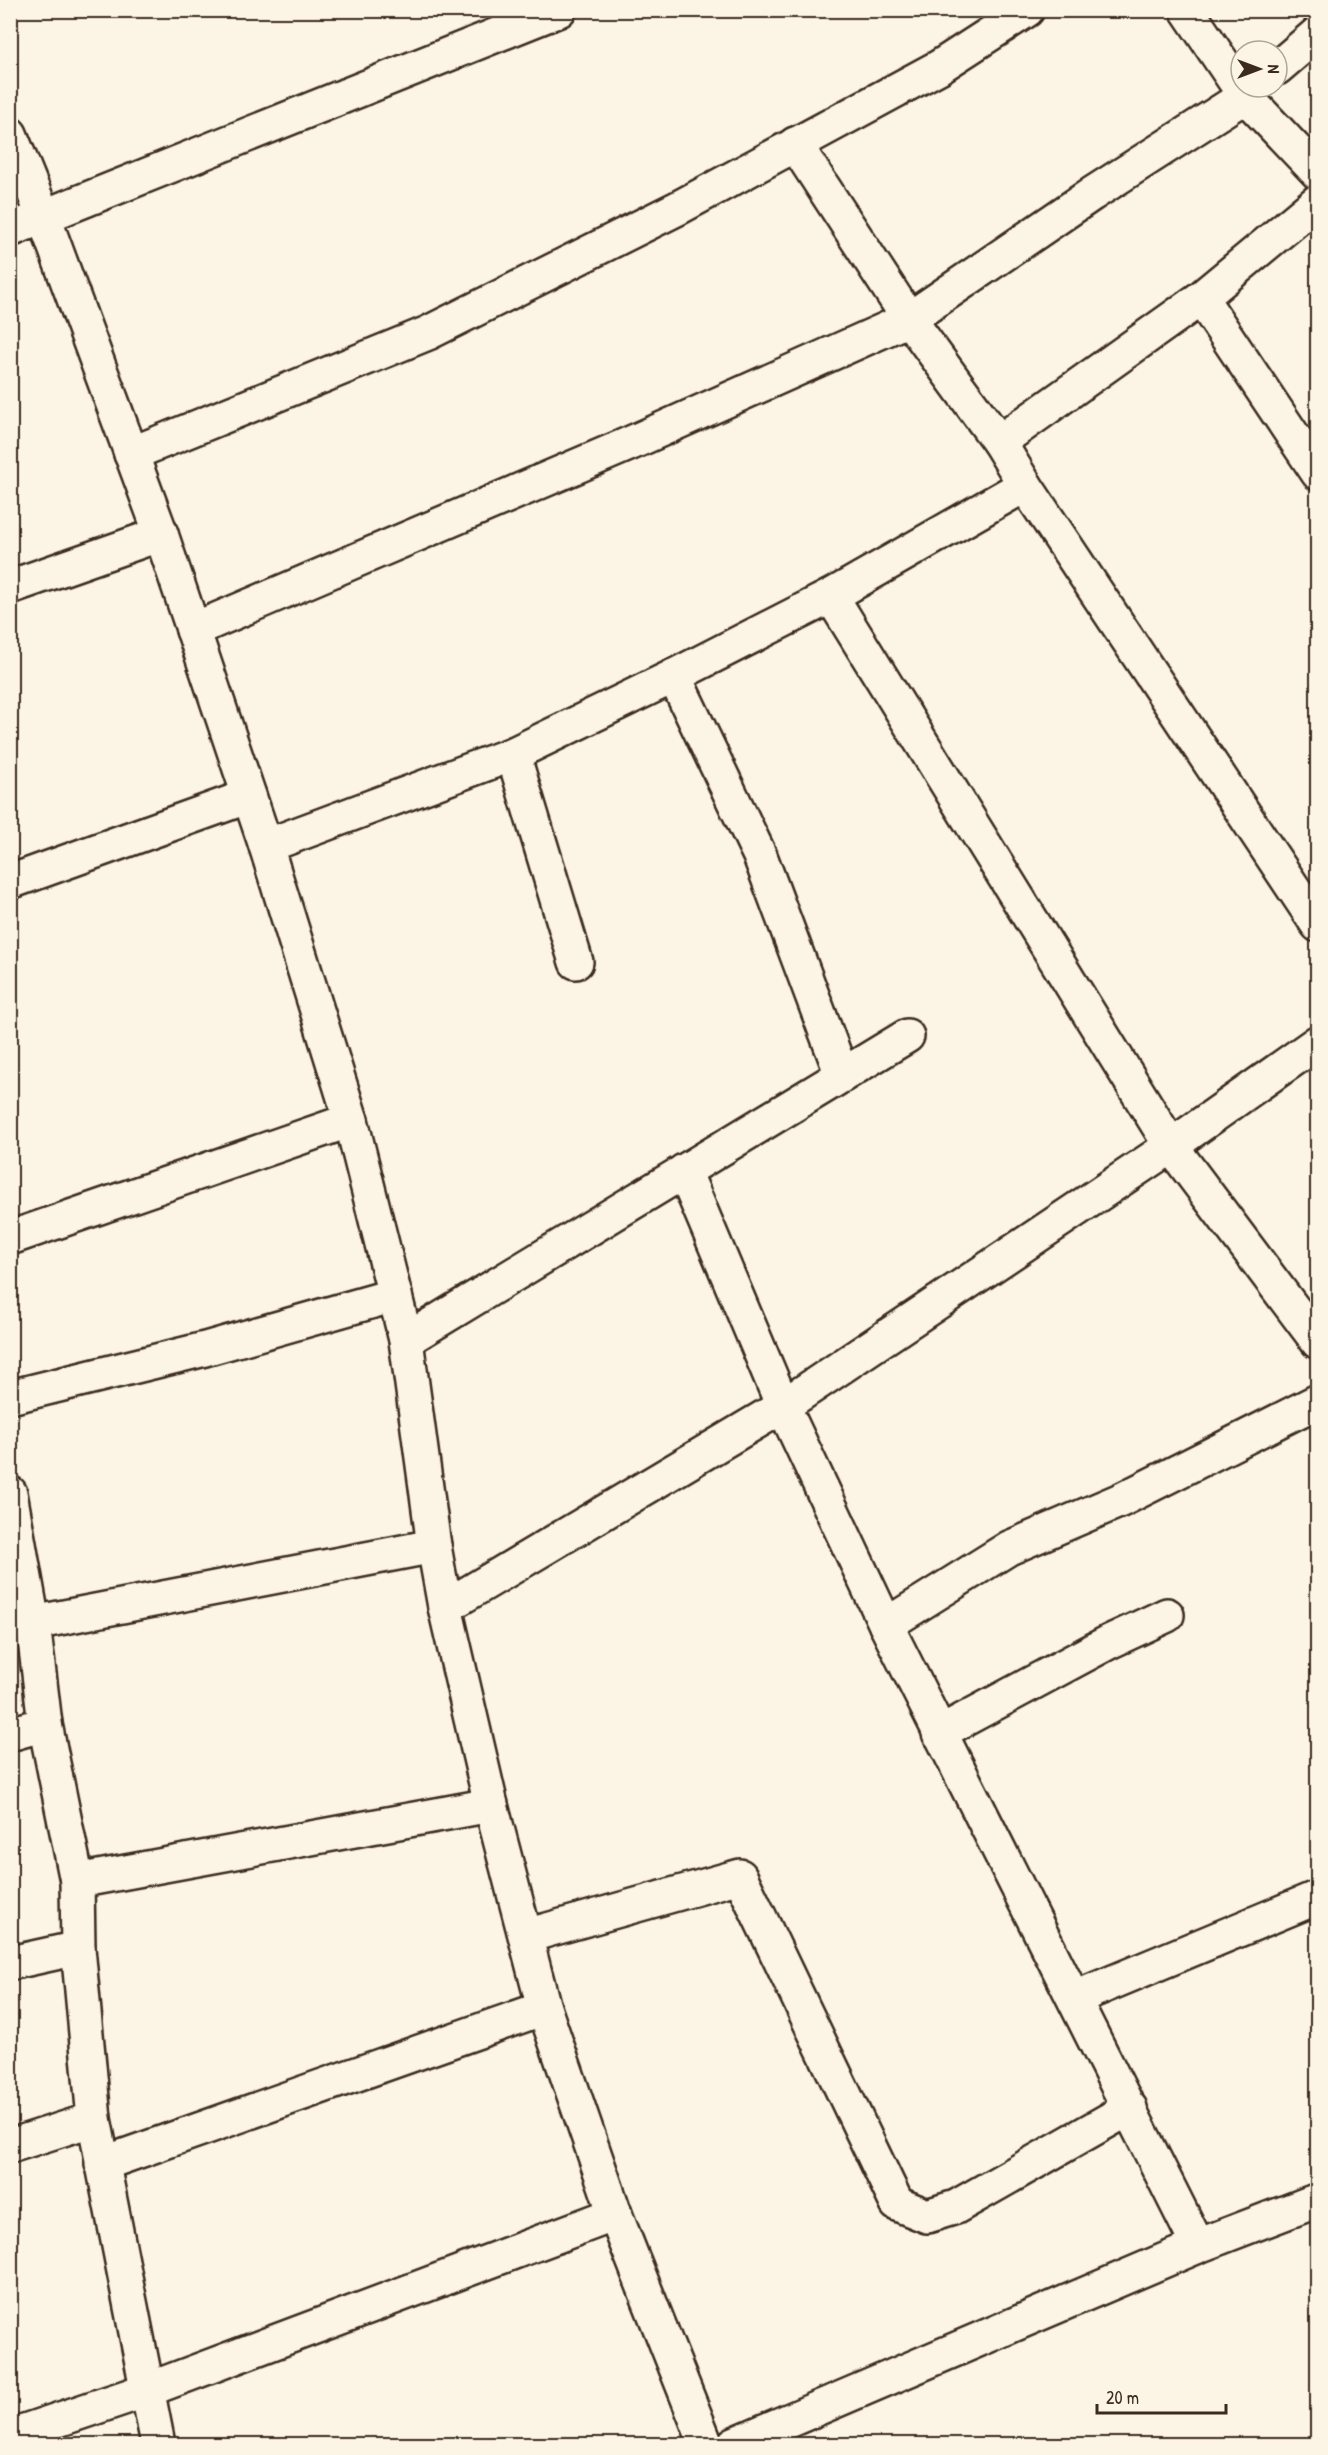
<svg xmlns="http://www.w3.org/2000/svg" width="1328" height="2455" font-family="'Patrick Hand',sans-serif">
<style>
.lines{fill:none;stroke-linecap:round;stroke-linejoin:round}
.minor-casing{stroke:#3b2a1e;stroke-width:38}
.minor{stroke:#fcf5e5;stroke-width:33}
</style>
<rect width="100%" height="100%" fill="#fcf5e5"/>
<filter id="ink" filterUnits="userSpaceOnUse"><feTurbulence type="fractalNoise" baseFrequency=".0167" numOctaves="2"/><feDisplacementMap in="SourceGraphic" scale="12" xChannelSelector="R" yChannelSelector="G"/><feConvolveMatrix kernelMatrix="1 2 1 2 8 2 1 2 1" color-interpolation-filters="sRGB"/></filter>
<g filter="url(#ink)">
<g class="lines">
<g class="minor-casing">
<g id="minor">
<polyline points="1187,10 1245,96 1318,173"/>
<polyline points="1277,68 1318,33"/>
<polyline points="10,134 43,215 161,534 266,846 351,1120 406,1340 434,1546 445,1607 491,1805 544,2008 615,2214 706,2444"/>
<polyline points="795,144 909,319 999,442 1025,485 1318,925"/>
<polyline points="10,230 559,10"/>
<polyline points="1201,298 1318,473"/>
<polyline points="999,442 1201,298 1318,201"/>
<polyline points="131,454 428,333 678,208 939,67 1027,10"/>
<polyline points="10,587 161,534"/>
<polyline points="831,596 1171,1146 1318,1342"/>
<polyline points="193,630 631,443 909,319 1092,194 1245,96 1255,87"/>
<polyline points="674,676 760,856 842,1075"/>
<polyline points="513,754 576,962"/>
<polyline points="266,846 513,754 674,676 831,596 1025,485"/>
<polyline points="10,882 249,796"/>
<polyline points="684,1171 783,1406 886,1625 1198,2246"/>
<polyline points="10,1238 351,1120"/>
<polyline points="406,1340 907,1036"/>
<polyline points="10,1397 205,1349 395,1295"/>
<polyline points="10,1493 33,1623 45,1724 77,1881 78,1948 94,2119 158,2444"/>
<polyline points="445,1607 783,1406 1171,1146 1318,1042"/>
<polyline points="33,1623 434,1546"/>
<polyline points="886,1625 1009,1548 1121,1500 1318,1401"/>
<polyline points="939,1733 1109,1642 1167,1615"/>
<polyline points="10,1734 45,1724"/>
<polyline points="77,1881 491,1805"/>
<polyline points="526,1936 740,1876 897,2204 927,2216 956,2207 1130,2108"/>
<polyline points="10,1963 78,1948"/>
<polyline points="1075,1998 1318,1897"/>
<polyline points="10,2146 94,2119"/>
<polyline points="102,2164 544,2008"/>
<polyline points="10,2436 147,2390 615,2214"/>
<polyline points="734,2444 1198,2246 1318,2200"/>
</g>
</g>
<use href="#minor" class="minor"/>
</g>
</g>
<rect width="1328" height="2455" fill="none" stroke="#fcf5e5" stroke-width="36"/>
<rect x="18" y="18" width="1292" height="2419" fill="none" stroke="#3b2a1e" stroke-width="2" filter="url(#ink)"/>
<g transform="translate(1259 69) rotate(90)"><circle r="28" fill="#fcf5e5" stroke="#afa495" stroke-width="1.5"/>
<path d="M0-4.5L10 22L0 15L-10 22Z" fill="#3b2a1e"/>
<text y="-9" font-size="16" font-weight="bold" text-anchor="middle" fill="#3b2a1e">N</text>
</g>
<path d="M1097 2404v9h129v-9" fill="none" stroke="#3b2a1e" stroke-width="3"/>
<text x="1106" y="2404" font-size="18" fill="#3b2a1e" stroke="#fcf5e5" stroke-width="4.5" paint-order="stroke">20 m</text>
</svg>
